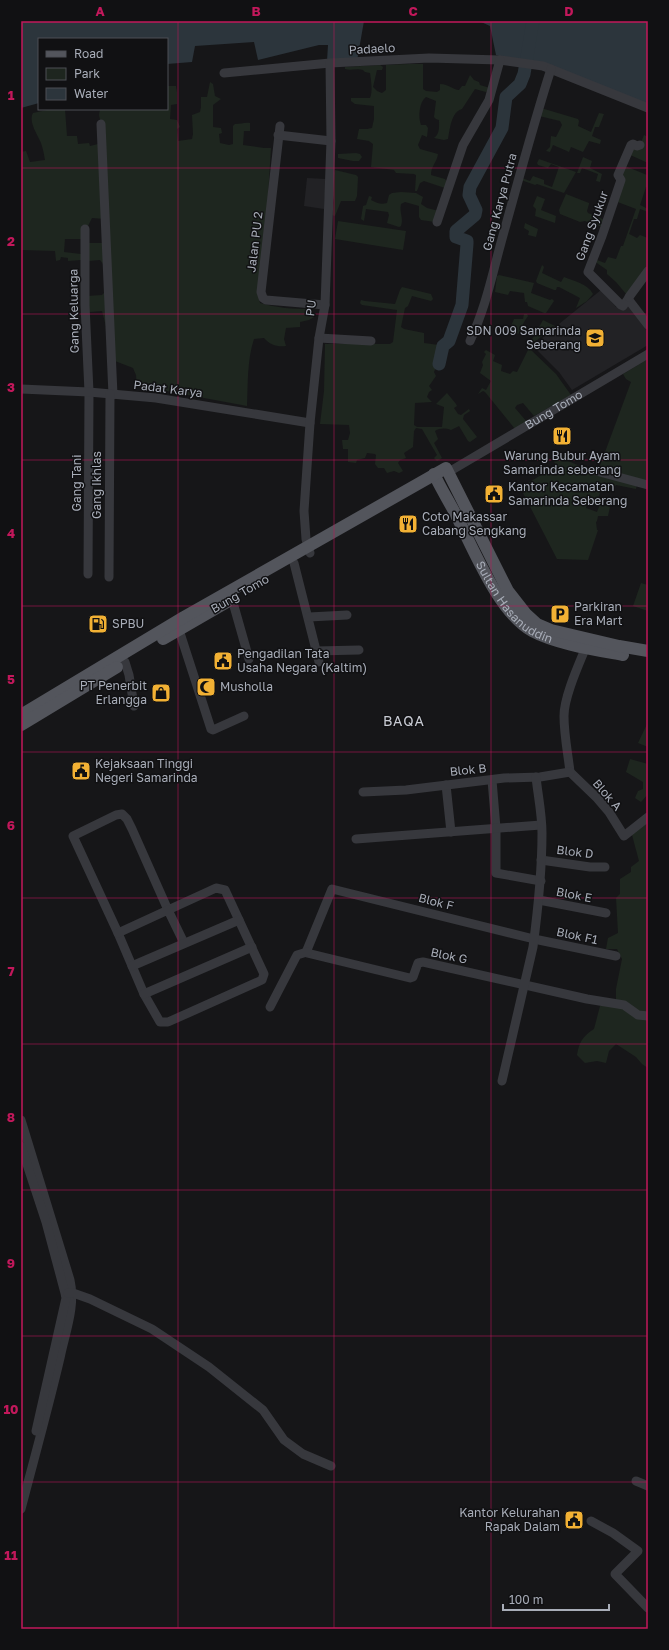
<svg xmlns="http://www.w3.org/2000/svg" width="669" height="1650" font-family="'Golos Text',sans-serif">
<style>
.built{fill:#222225}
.green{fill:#1e261f}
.water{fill:#2c353c}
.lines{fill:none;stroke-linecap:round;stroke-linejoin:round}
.river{stroke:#2c353c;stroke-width:13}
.minor{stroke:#37383d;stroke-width:9}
.major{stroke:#53555c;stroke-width:12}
.grid{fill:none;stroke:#c2185b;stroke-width:1;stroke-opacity:0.55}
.labels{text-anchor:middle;stroke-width:3;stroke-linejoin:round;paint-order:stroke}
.street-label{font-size:12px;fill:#a8adb8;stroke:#111113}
.poi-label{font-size:12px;fill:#a8adb8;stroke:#111113;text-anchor:start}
.quarter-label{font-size:14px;letter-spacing:1px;fill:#c9ccd4;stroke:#111113}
.neatline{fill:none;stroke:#c2185b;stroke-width:1.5}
.grid-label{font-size:13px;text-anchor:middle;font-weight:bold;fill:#c2185b}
</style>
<rect width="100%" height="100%" fill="#161618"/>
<g class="built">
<polygon points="307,178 326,179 324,209 304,206"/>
<polygon points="601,290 616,307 629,306 648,332 648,345 572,390 559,372 533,346 552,330 554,332 561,326 559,324"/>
</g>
<g class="green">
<path d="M 409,64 L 423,64 L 423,89 L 426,91 L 437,92 L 440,90 L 440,84 C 449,84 453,90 459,90 L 462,86 L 465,86 L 470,75 L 474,80 L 479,82 L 480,85 L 490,88 L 486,92 L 475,89 L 462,109 C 451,112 450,129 448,139 L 444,140 L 434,138 C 440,134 439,126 439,120 L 436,119 L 434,117 L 436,101 L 426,97 C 419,102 418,117 421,125 L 426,125 L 428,128 L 427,137 L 422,135 L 418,145 L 420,149 L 438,154 C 437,162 431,166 431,175 L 445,179 L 447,182 L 445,188 L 424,181 L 420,183 L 417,191 L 415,191 L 416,175 L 414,174 L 396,173 L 394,170 L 371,167 L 373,144 L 369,141 L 357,139 L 359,129 L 367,129 L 372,128 L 374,119 L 374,106 L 355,104 L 351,101 L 351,98 L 370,98 C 373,92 371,80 370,73 L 365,72 L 363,70 C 357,68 351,71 345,69 L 345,67 L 380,65 L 383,67 L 382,70 L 377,70 L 373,87 L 377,91 L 382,93 L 386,90 L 386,65 Z"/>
<path d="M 210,82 L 213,84 L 215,96 L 221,99 L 213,105 L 213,127 L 221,128 L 222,133 L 219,134 L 220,143 L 229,145 L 233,144 L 233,126 L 235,124 C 241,124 245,122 250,123 L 250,131 L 244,131 L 243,145 L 264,148 L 271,148 L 266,229 L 259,298 L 260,303 C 277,308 293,309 311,309 L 314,317 L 309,320 L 300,322 L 300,327 L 286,328 L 284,339 L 286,346 C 277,347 270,345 264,338 L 254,339 C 247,360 248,384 247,406 L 156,389 L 137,387 L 136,375 L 133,368 L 115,361 L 102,311 L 90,312 L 88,311 L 87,296 L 102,295 L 106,291 L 103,264 L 100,260 L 88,261 L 87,243 L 104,243 L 105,219 L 92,218 L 88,226 L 82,225 L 81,239 L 65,239 L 64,252 L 81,254 L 81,260 L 68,261 L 68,258 L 61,257 L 60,260 L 56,261 L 55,251 L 21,250 L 21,152 L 26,151 L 30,162 L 45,160 C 44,154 43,149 41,143 C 38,135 28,122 33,113 L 51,109 L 65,109 L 67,136 L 77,136 L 78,144 L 89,143 L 90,146 L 98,144 L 101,124 L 99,115 L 100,109 L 167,109 L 167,86 L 176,86 L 177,92 L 177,104 L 171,105 L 170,119 L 177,120 L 180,127 L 177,129 L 178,141 L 192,139 L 193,134 L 192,115 L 200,112 L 201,107 L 201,97 L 207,97 Z"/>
<polygon points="541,108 578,119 579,121 578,126 591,132 599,113 604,114 599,127 595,127 592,136 601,140 600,144 589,141 583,152 571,147 569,152 567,151 553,145 550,152 546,151 550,147 551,136 556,137 562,125 560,121 539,116"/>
<polygon points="644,135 648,137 648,163 628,154 632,145 639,147"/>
<polygon points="356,153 360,154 362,157 359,161 353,161 338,158 338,154"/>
<polygon points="583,157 592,161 590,168 602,174 600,182 596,181 598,174 582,168 580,173 577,173"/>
<polygon points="539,159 576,172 564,193 537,184 535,185 521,180 522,178 530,181 533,176 544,180 544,184 552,187 559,167 551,164 548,168 538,165 537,163"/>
<polygon points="625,166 647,175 648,173 648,187 646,187 640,205 648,209 648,212 640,209 637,219 634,219 629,234 637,238 640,235 648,238 648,266 627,295 616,282 607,274 607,270 594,261 597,260 605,263 608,257 616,259 621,246 623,246 636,209 615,201"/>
<polygon points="335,170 356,175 358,177 357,196 355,201 341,201 335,216 332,215 334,202 333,196 333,175"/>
<path d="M 401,192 L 416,193 L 423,197 L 421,204 L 427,208 L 439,211 L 435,222 L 421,220 L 419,217 L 419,206 L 405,202 L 401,204 C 399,212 404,219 401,226 L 399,227 L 387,223 L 389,215 L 388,212 L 366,209 L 364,221 L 361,219 L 363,206 L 366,205 L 369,196 L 372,197 L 371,200 C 377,203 381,205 387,203 L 389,195 L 392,193 Z"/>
<polygon points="566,194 589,203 589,204 587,211 588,213 605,220 603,227 585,221 580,222 560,214 559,210"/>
<polygon points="537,196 545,199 541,210 556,216 555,223 535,216 536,209 533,206"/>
<polygon points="338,221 406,231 403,250 335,239"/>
<polygon points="525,223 538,229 536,237 528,235 529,231 524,228"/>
<path d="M 542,265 L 544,267 L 542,273 L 561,282 L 564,277 C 574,281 588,284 593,294 L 587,301 L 576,308 L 580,298 L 559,287 L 557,287 L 556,290 L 554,290 L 537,283 L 536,281 Z"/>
<polygon points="499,275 534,283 531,293 550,300 552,299 554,301 546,313 544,313 528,306 527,302 525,302 524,293 510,291 508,295 495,292 497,276"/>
<path d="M 402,287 L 431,294 L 433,299 L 431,301 L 412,296 L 408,306 L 405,308 L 401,327 L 404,329 L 424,333 L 424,343 L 439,345 C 442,353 438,364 434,372 L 436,376 L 429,386 L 432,390 L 429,392 L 427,397 L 432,402 L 415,403 L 414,425 L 417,427 L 442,427 L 444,407 L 436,404 L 447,393 L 456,404 L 457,406 L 454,408 L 458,414 L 461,415 L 469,409 L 470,411 L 464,415 L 463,419 L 477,437 L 470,442 L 468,441 L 459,426 L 451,430 C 445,428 440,428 435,431 L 438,439 L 434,443 L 442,458 L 437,461 L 434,458 L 437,455 L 422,429 L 416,428 L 414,431 L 413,447 L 404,453 L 406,458 L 400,460 L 398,463 L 403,471 L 399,473 L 394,471 L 387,473 L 384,468 L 378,468 L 375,464 L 376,455 L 375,454 L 367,453 L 365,458 L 357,460 L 356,463 L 348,462 L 348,449 L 343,449 L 342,440 L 348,440 L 350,433 L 349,425 L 320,424 L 324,391 L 325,344 L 390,344 L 393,342 L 397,310 L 362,305 L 360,303 L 361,300 L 365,301 L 395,304 L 400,290 Z"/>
<path d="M 524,314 L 527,314 L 528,316 C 524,322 520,327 522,334 L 514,333 L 510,328 L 514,319 L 523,319 Z"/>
<polygon points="543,320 555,326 556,328 551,329 532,344 531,341"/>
<polygon points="486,350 495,355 493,361 502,365 501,371 510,374 513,371 517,372 528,350 531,350 556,374 571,395 534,416 523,403 517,405 515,408 527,422 515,429 485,392 483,391 478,394 482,388 486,390 491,381 480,373 483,365 482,362 486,354 484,352"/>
<polygon points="648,359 648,483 598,471 631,382 626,379 623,374"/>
<polygon points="564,455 566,460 596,473 637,484 636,489 616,485 615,486 604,482 596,504 588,501 586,508 597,512 600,504 610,507 608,516 598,516 597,521 596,522 597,530 598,530 588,560 557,559 523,493 525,491 523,486 556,466 554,461"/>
<polygon points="641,583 648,585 648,611 633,606"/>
<polygon points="648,722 648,747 638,743"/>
<polygon points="630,759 648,764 648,794 641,802 635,798 638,791 643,789 643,782 626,772"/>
<path d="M 648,819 L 648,1068 L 642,1064 L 636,1057 L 616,1044 L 609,1051 L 606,1063 L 597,1061 L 585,1063 L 577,1055 C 579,1042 583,1036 594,1029 L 600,1006 L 616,999 L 616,989 L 622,959 L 617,949 L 606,949 L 608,938 L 618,933 L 616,898 L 620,894 L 620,879 L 631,872 L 631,867 L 639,861 L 632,835 Z"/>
</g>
<g class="water">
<polygon points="21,21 364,21 357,61 327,61 328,45 319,45 258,60 254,42 195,46 192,62 167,64 167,39 39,39 39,103 21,108"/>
<polygon points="479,21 648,21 648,105 496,55 490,26"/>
</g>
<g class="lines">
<polyline class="river" points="439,364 443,346 449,341 462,305 467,244 467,241 456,237 456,231 475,215 476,210 469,195 470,187 502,128 506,97 520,84 524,74 533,21"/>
<g class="minor">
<polyline points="224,73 330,63 429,58 500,60 543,66 648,108"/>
<polyline points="101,124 113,395"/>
<polyline points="280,126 261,292 263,298 266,300 325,305"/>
<polyline points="278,135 331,141"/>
<polyline points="640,145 637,146 633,144 631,145 618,175 621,180 602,236 588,272 621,305 623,306 628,299 648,325"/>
<polyline points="437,222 463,145 489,100 500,60"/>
<polyline points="85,229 85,305 89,392 88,574"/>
<polyline points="629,297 648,271"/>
<polyline points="319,338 371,341"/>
<path d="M 470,341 C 486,307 492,275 502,239 C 518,182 533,125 551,69"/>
<polyline points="21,389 89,392 156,398 310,423"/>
<polyline points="596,471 648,485"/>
<path id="s1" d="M 447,473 L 648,354"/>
<polyline points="310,553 306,539 304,511 310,423 319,338 325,305 331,141 330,63"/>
<polyline points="294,563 319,662"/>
<polyline points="109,577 110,394"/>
<polyline points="232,599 249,659"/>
<polyline points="309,617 347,615"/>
<polyline points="179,630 211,729 213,730 244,716"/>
<polyline points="316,651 359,650"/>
<polyline points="125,662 129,675 134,706"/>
<path d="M 570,772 C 568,754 564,735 564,716 C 564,696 580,662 588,642"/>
<polyline points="570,772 597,798 609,812 624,836 648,817"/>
<polyline points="492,780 496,828 496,873 541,881"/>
<polyline points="446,785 451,832"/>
<polyline points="363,792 406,790 504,778 540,777 570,772"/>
<polygon points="122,814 127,819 132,829 168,910 216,888 225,890 264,974 262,980 168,1022 160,1022 144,994 118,933 73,836 116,815"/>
<polyline points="356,839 541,825"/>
<polyline points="541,860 590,867 605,867"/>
<polyline points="539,900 606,913"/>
<polyline points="118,933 168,910 184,943"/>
<polyline points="616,956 534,939 332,889 307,950 307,953 410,978 413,977 418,963 423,962 587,999 624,1005 638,1015 648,1016"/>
<polyline points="132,966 239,920"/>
<polyline points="144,994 252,947"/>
<polyline points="270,1007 297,955 307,952"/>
<path d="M 502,1081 L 533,947 C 538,909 542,871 542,833 C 542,814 538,796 536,777"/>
<path d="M 21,1120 L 70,1280 C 76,1306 65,1333 60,1358 C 48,1409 34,1459 21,1509"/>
<polyline points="21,1146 46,1222 65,1293 66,1298 36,1431"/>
<polyline points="68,1293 73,1293 90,1299 152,1329 209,1367 263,1410 284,1440 303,1454 331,1466"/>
<polyline points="636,1481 648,1486"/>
<polyline points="591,1521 613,1533 638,1551 615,1574 648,1608"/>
</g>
<g class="major">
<path id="s2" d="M 434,474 C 441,489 450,503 457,517 C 474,550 499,613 532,631 C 556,644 596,650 623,655"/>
<polyline points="163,639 227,602"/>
<polyline points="21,715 184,617 446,468 508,591 526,614 537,624 551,630 619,646 648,651"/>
<polyline points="21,725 117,667"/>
</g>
</g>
<path class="grid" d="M 178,21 L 178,1629M 334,21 L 334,1629M 491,21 L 491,1629M 21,168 L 648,168M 21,314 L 648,314M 21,460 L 648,460M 21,606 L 648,606M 21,752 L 648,752M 21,898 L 648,898M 21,1044 L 648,1044M 21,1190 L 648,1190M 21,1336 L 648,1336M 21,1482 L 648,1482"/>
<defs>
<g id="school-square" transform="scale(1)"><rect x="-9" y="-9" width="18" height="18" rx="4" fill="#f2b134" stroke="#111113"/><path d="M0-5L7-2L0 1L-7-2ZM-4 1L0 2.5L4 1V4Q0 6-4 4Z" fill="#111"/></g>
<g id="restaurant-square" transform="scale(1)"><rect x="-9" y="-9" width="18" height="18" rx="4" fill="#f2b134" stroke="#111113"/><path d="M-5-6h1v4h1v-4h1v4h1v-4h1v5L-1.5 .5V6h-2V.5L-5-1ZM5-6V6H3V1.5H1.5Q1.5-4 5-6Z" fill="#111"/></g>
<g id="civic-square" transform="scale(1)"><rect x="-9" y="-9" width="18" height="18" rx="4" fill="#f2b134" stroke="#111113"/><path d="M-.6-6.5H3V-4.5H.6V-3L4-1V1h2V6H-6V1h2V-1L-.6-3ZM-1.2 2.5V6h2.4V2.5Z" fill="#111"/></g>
<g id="parking-square" transform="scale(1)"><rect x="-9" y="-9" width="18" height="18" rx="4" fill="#f2b134" stroke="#111113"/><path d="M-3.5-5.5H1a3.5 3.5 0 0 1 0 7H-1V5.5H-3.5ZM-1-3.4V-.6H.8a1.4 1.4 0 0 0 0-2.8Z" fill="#111"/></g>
<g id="fuel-square" transform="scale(1)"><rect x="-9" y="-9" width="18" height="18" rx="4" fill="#f2b134" stroke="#111113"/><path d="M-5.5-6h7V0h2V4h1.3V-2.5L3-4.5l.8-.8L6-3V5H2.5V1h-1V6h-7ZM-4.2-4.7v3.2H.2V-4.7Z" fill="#111"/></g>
<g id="mosque-square" transform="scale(1)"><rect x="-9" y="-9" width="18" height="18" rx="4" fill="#f2b134" stroke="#111113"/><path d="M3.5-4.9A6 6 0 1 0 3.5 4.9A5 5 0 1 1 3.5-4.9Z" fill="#111"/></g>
<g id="shop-square" transform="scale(1)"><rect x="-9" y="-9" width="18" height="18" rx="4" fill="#f2b134" stroke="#111113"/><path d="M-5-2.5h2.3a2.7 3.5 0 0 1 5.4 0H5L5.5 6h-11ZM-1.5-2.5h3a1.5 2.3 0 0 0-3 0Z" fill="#111"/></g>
</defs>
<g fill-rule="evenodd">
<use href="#school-square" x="595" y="338"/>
<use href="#restaurant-square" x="562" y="436"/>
<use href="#civic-square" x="494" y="494"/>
<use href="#restaurant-square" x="408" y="524"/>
<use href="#parking-square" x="560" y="614"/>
<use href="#fuel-square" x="98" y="624"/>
<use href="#civic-square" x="223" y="661"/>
<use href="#mosque-square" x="206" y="687"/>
<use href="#shop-square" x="161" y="693"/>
<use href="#civic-square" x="81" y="771"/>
<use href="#civic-square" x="574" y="1520"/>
</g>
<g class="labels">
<g class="street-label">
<text transform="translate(372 49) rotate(-3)" y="4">Padaelo</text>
<text transform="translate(500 202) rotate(-75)" y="4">Gang Karya Putra</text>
<text transform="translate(592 226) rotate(-70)" y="4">Gang Syukur</text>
<text transform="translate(255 242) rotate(-83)" y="4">Jalan PU 2</text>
<text transform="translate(311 308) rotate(-83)" y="4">PU</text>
<text transform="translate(74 311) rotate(-91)" y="4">Gang Keluarga</text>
<text transform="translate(168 389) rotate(7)" y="4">Padat Karya</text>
<text dy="4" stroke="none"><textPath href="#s1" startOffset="124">Bung Tomo</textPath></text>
<text transform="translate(77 483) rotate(-90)" y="4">Gang Tani</text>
<text transform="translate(97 485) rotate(-90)" y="4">Gang Ikhlas</text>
<text transform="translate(240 594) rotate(-30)" y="4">Bung Tomo</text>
<text dy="4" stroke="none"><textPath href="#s2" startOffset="154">Sultan Hasanuddin</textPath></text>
<text transform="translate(468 770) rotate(-6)" y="4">Blok B</text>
<text transform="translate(607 795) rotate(49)" y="4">Blok A</text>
<text transform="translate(575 852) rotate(7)" y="4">Blok D</text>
<text transform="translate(574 895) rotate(11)" y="4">Blok E</text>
<text transform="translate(436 902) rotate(14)" y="4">Blok F</text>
<text transform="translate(577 936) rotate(12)" y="4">Blok F1</text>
<text transform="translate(449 956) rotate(12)" y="4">Blok G</text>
</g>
<g class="poi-label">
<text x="581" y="335" text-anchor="end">SDN 009 Samarinda<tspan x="581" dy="14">Seberang</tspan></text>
<text x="562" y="460" text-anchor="middle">Warung Bubur Ayam<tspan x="562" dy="14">Samarinda seberang</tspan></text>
<text x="508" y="491">Kantor Kecamatan<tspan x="508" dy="14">Samarinda Seberang</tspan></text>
<text x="422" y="521">Coto Makassar<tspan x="422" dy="14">Cabang Sengkang</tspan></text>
<text x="574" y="611">Parkiran<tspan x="574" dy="14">Era Mart</tspan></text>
<text x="112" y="628">SPBU</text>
<text x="237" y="658">Pengadilan Tata<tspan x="237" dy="14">Usaha Negara (Kaltim)</tspan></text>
<text x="147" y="690" text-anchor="end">PT Penerbit<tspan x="147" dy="14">Erlangga</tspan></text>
<text x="220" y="691">Musholla</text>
<text x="95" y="768">Kejaksaan Tinggi<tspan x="95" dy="14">Negeri Samarinda</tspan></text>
<text x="560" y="1517" text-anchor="end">Kantor Kelurahan<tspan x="560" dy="14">Rapak Dalam</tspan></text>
</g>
<g class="quarter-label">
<text x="404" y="726">BAQA</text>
</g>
</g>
<rect width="669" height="1650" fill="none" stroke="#111113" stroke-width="44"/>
<rect x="38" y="38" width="130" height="72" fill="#111113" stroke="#4d4f55"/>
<rect x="46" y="51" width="20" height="6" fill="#53555c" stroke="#4d4f55"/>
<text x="74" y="58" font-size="12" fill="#a8adb8">Road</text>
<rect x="46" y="68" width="20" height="12" fill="#1e261f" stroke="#4d4f55"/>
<text x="74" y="78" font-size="12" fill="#a8adb8">Park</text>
<rect x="46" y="88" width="20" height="12" fill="#2c353c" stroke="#4d4f55"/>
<text x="74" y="98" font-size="12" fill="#a8adb8">Water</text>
<path d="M503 1604v6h106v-6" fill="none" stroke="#a8adb8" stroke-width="2"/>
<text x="509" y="1604" font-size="12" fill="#a8adb8" stroke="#111113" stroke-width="3" paint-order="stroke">100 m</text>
<rect x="22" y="22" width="625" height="1606" class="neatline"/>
<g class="grid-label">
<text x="100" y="16">A</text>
<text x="256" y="16">B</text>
<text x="413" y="16">C</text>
<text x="569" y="16">D</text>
<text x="11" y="100">1</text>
<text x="11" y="246">2</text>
<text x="11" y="392">3</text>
<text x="11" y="538">4</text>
<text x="11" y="684">5</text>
<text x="11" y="830">6</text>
<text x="11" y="976">7</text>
<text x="11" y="1122">8</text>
<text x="11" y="1268">9</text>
<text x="11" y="1414">10</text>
<text x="11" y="1560">11</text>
</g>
</svg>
